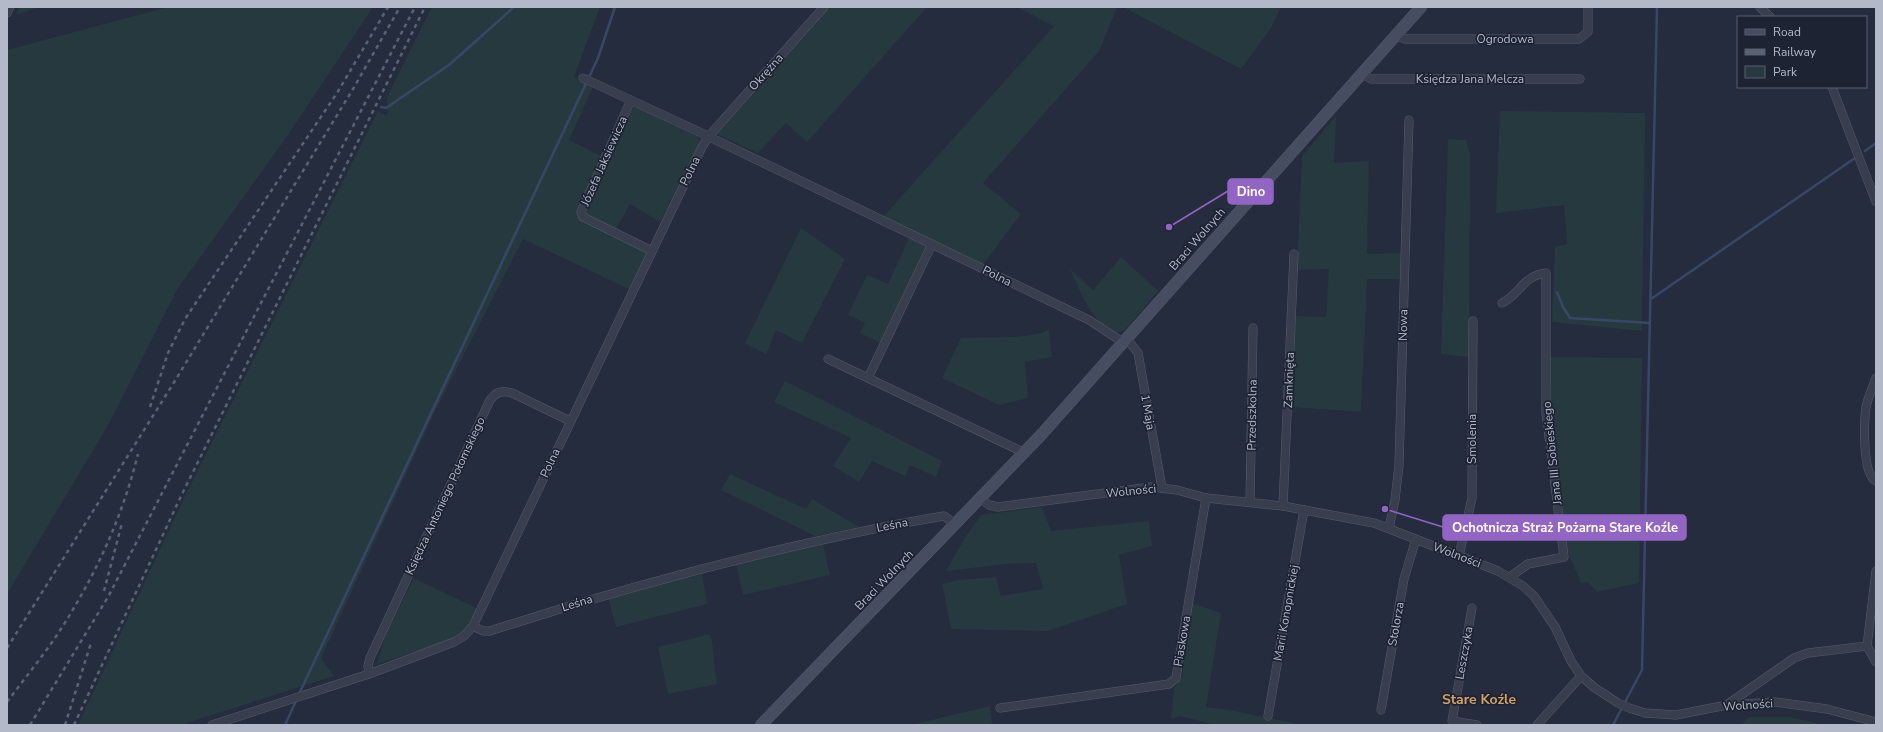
<svg xmlns="http://www.w3.org/2000/svg" width="1883" height="732" font-family="'Nunito Sans',sans-serif">
<style>
.green{fill:#26393f}
.lines{fill:none;stroke-linecap:round;stroke-linejoin:round}
.stream{stroke:#394766;stroke-width:2.5}
.street-casing{stroke:#565c6c;stroke-width:9}
.secondary-casing{stroke:#565c6c;stroke-width:12}
.street{stroke:#383e4e;stroke-width:8}
.secondary{stroke:#464d61;stroke-width:11}
.rail{stroke:#5a6275;stroke-width:2.5;stroke-dasharray:4 4;stroke-linecap:butt}
.labels{text-anchor:middle;stroke-width:3.5;stroke-linejoin:round;paint-order:stroke}
.street-label{font-size:12px;fill:#b4b9c9;stroke:#1d2333}
.quarter-label{font-size:14px;font-weight:bold;fill:#d4a264;stroke:#1d2333}
.leader{fill:none;stroke:#9264c3;stroke-width:1.5}
.callout-dot{fill:#9264c3;stroke:#1d2333;stroke-width:1.5}
.callout{fill:#9264c3;stroke:#9264c3;stroke-width:1.5}
.callout-label{font-size:13px;text-anchor:middle;font-weight:bold;fill:#fff}
</style>
<rect width="100%" height="100%" fill="#242c3e"/>
<g class="green">
<polygon points="19,7 39,7 16,15"/>
<polygon points="168,7 373,7 288,135 178,288 110,422 7,594 7,50"/>
<polygon points="432,7 600,7 574,77 593,87 569,140 603,157 578,212 649,252 629,289 523,239 436,409 321,658 334,676 181,725 78,725 184,498 378,111 386,116 388,112 387,97"/>
<polygon points="830,7 927,7 807,142 786,123 758,153 717,134"/>
<polygon points="1017,7 1117,7 1100,50 983,183 1021,214 982,266 882,218 1054,26"/>
<polygon points="1123,7 1281,7 1271,28 1241,69"/>
<polygon points="634,106 697,136 700,141 660,222 630,204 617,227 617,230 591,218 585,213"/>
<polygon points="1500,111 1645,113 1642,331 1552,322 1555,247 1567,244 1564,205 1496,213"/>
<polygon points="1336,116 1334,163 1369,161 1367,254 1401,253 1400,279 1367,279 1361,412 1292,407 1295,316 1326,317 1329,269 1297,270 1302,156"/>
<polygon points="1448,139 1466,140 1470,155 1469,357 1441,354"/>
<polygon points="801,228 845,259 802,343 776,330 766,354 745,343"/>
<polygon points="909,238 926,246 880,343 860,333 865,323 848,315 867,275 888,284"/>
<path d="M 1121,257 L 1158,291 L 1125,330 L 1118,333 C 1089,321 1083,296 1070,269 L 1093,290 Z"/>
<path d="M 1049,329 L 1052,357 L 1025,362 L 1028,398 L 999,405 L 942,378 L 961,338 C 981,337 1035,340 1049,329 Z"/>
<polygon points="1549,357 1642,358 1639,583 1597,592 1588,582 1581,583 1567,550 1551,412"/>
<polygon points="785,381 942,461 936,477 910,465 905,476 872,461 859,482 833,466 851,438 774,402"/>
<polygon points="730,474 806,509 812,499 859,527 815,536 721,490"/>
<polygon points="1042,507 1051,531 1149,521 1152,546 1119,555 1127,604 1048,631 951,629 942,584 958,580 996,577 1001,596 1043,589 1036,563 1006,564 946,571 966,536 981,515"/>
<polygon points="823,544 830,575 743,595 736,564"/>
<polygon points="702,574 707,604 616,627 608,597"/>
<polygon points="414,578 478,609 466,635 377,664 385,636"/>
<polygon points="1192,603 1221,613 1206,707 1230,710 1303,725 1216,725 1180,716 1171,719 1174,688 1182,677"/>
<path d="M 710,634 C 715,653 714,666 717,684 L 668,694 L 658,647 Z"/>
<polygon points="990,706 992,725 908,725 915,724"/>
<polygon points="1749,717 1790,717 1824,725 1741,725"/>
</g>
<g class="lines">
<g class="stream">
<polyline points="381,107 386,108 449,65 514,7"/>
<polyline points="1865,151 1876,143"/>
<polyline points="1557,292 1563,307 1570,318 1650,323"/>
<polyline points="1651,299 1855,158"/>
<polyline points="300,692 598,58 615,7"/>
<polyline points="285,725 296,701"/>
<polyline points="1613,725 1642,670 1657,7"/>
</g>
<g class="street-casing">
<g id="street">
<polyline points="1760,7 1770,17"/>
<polyline points="7,13 10,7"/>
<polyline points="1395,35 1405,39 1579,39 1588,32 1588,7"/>
<polyline points="1361,73 1371,79 1580,79"/>
<polyline points="583,78 693,129 1089,320 1124,343"/>
<polyline points="1832,87 1876,202"/>
<polyline points="631,100 581,212 583,217 652,251"/>
<path d="M 1502,303 C 1521,294 1522,276 1546,273 L 1546,413 L 1564,557 L 1528,564 L 1510,577"/>
<polyline points="1127,339 1138,353 1162,488"/>
<polyline points="828,359 1025,453"/>
<polyline points="868,378 932,244"/>
<path d="M 1876,378 C 1873,387 1868,397 1866,407 C 1864,421 1862,475 1876,481"/>
<polyline points="980,498 989,505 998,507 1151,487 1177,490 1206,498 1283,506 1374,523 1498,571 1523,586 1534,596 1555,627 1571,661 1581,676 1595,688 1618,703 1629,708 1645,713 1676,715 1727,705 1775,702 1827,709 1876,722"/>
<polyline points="1250,502 1253,328"/>
<polyline points="1283,506 1294,254"/>
<polyline points="1389,528 1395,500 1399,465 1409,120"/>
<polyline points="1459,556 1472,498 1473,321"/>
<polyline points="1876,571 1867,646 1876,662"/>
<polyline points="1472,608 1452,721 1477,725"/>
<polyline points="473,626 702,147 709,136 824,7"/>
<path d="M 369,674 L 368,666 L 370,658 L 490,400 C 496,392 502,390 512,393 L 570,421"/>
<polyline points="1728,704 1794,658 1808,653 1867,646"/>
<polyline points="1000,708 1169,684 1176,678 1206,498"/>
<polyline points="1381,710 1404,579 1416,539"/>
<polyline points="1268,716 1304,510"/>
<path d="M 212,725 L 369,674 L 454,642 L 464,636 L 473,626 L 483,631 L 490,631 C 585,600 681,573 778,550 C 834,537 888,525 944,516 L 955,524"/>
<polyline points="1537,725 1581,676"/>
</g>
</g>
<g class="secondary-casing">
<polyline id="secondary" points="761,725 1041,435 1421,7"/>
</g>
<use href="#street" class="street"/>
<use href="#secondary" class="secondary"/>
<g class="rail">
<polyline points="150,407 168,353 185,319 337,93 388,7"/>
<polyline points="104,591 122,523"/>
<polyline points="7,648 173,384 353,89 400,7"/>
<path d="M 7,702 C 22,682 38,662 53,641 C 92,583 121,522 138,454"/>
<polyline points="30,725 108,597 415,7"/>
<polyline points="65,725 91,643"/>
<polyline points="74,725 182,494 425,7"/>
</g>
</g>
<g class="labels">
<g class="street-label">
<text x="1505" y="43">Ogrodowa</text>
<text transform="translate(766 72) rotate(-48)" y="4">Okrężna</text>
<text x="1470" y="83">Księdza Jana Melcza</text>
<text transform="translate(604 161) rotate(-66)" y="4">Józefa Jaksiewicza</text>
<text transform="translate(690 171) rotate(-64)" y="4">Polna</text>
<text transform="translate(1197 239) rotate(-49)" y="4">Braci Wolnych</text>
<text transform="translate(997 276) rotate(26)" y="4">Polna</text>
<text transform="translate(1403 325) rotate(-89)" y="4">Nowa</text>
<text transform="translate(1289 380) rotate(-88)" y="4">Zamknięta</text>
<text transform="translate(1148 412) rotate(80)" y="4">1 Maja</text>
<text transform="translate(1252 415) rotate(-89)" y="4">Przedszkolna</text>
<text transform="translate(1472 439) rotate(-90)" y="4">Smolenia</text>
<text transform="translate(1552 453) rotate(-96)" y="4">Jana III Sobieskiego</text>
<text transform="translate(550 463) rotate(-65)" y="4">Polna</text>
<text transform="translate(1131 491) rotate(-6)" y="4">Wolności</text>
<text transform="translate(445 496) rotate(-65)" y="4">Księdza Antoniego Połomskiego</text>
<text transform="translate(892 525) rotate(-11)" y="4">Leśna</text>
<text transform="translate(1457 555) rotate(21)" y="4">Wolności</text>
<text transform="translate(884 580) rotate(-46)" y="4">Braci Wolnych</text>
<text transform="translate(577 603) rotate(-17)" y="4">Leśna</text>
<text transform="translate(1286 613) rotate(-80)" y="4">Marii Konopnickiej</text>
<text transform="translate(1396 624) rotate(-80)" y="4">Stolorza</text>
<text transform="translate(1182 641) rotate(-80)" y="4">Piaskowa</text>
<text transform="translate(1464 653) rotate(-80)" y="4">Leszczyka</text>
<text transform="translate(1748 705) rotate(-4)" y="4">Wolności</text>
</g>
<g class="quarter-label">
<text x="1479" y="704">Stare Koźle</text>
</g>
</g>
<path class="leader" d="M1169 227L1228 191M1385 509L1443 527"/>
<g class="callout-dot">
<circle cx="1169" cy="227" r="4"/>
<circle cx="1385" cy="509" r="4"/>
</g>
<g class="callout">
<rect x="1228" y="179" width="45" height="25" rx="4"/>
<rect x="1443" y="515" width="243" height="25" rx="4"/>
</g>
<g class="callout-label">
<text x="1251" y="196">Dino</text>
<text x="1565" y="532">Ochotnicza Straż Pożarna Stare Koźle</text>
</g>
<rect width="1883" height="732" fill="none" stroke="#b4b9c9" stroke-width="16"/>
<rect x="1737" y="16" width="130" height="72" fill="#1d2333" stroke="#595f6f"/>
<rect x="1745" y="29" width="20" height="6" fill="#464d61" stroke="#595f6f"/>
<text x="1773" y="36" font-size="12" fill="#b4b9c9">Road</text>
<rect x="1745" y="49" width="20" height="6" fill="#5a6275" stroke="#595f6f"/>
<text x="1773" y="56" font-size="12" fill="#b4b9c9">Railway</text>
<rect x="1745" y="66" width="20" height="12" fill="#26393f" stroke="#595f6f"/>
<text x="1773" y="76" font-size="12" fill="#b4b9c9">Park</text>
</svg>
